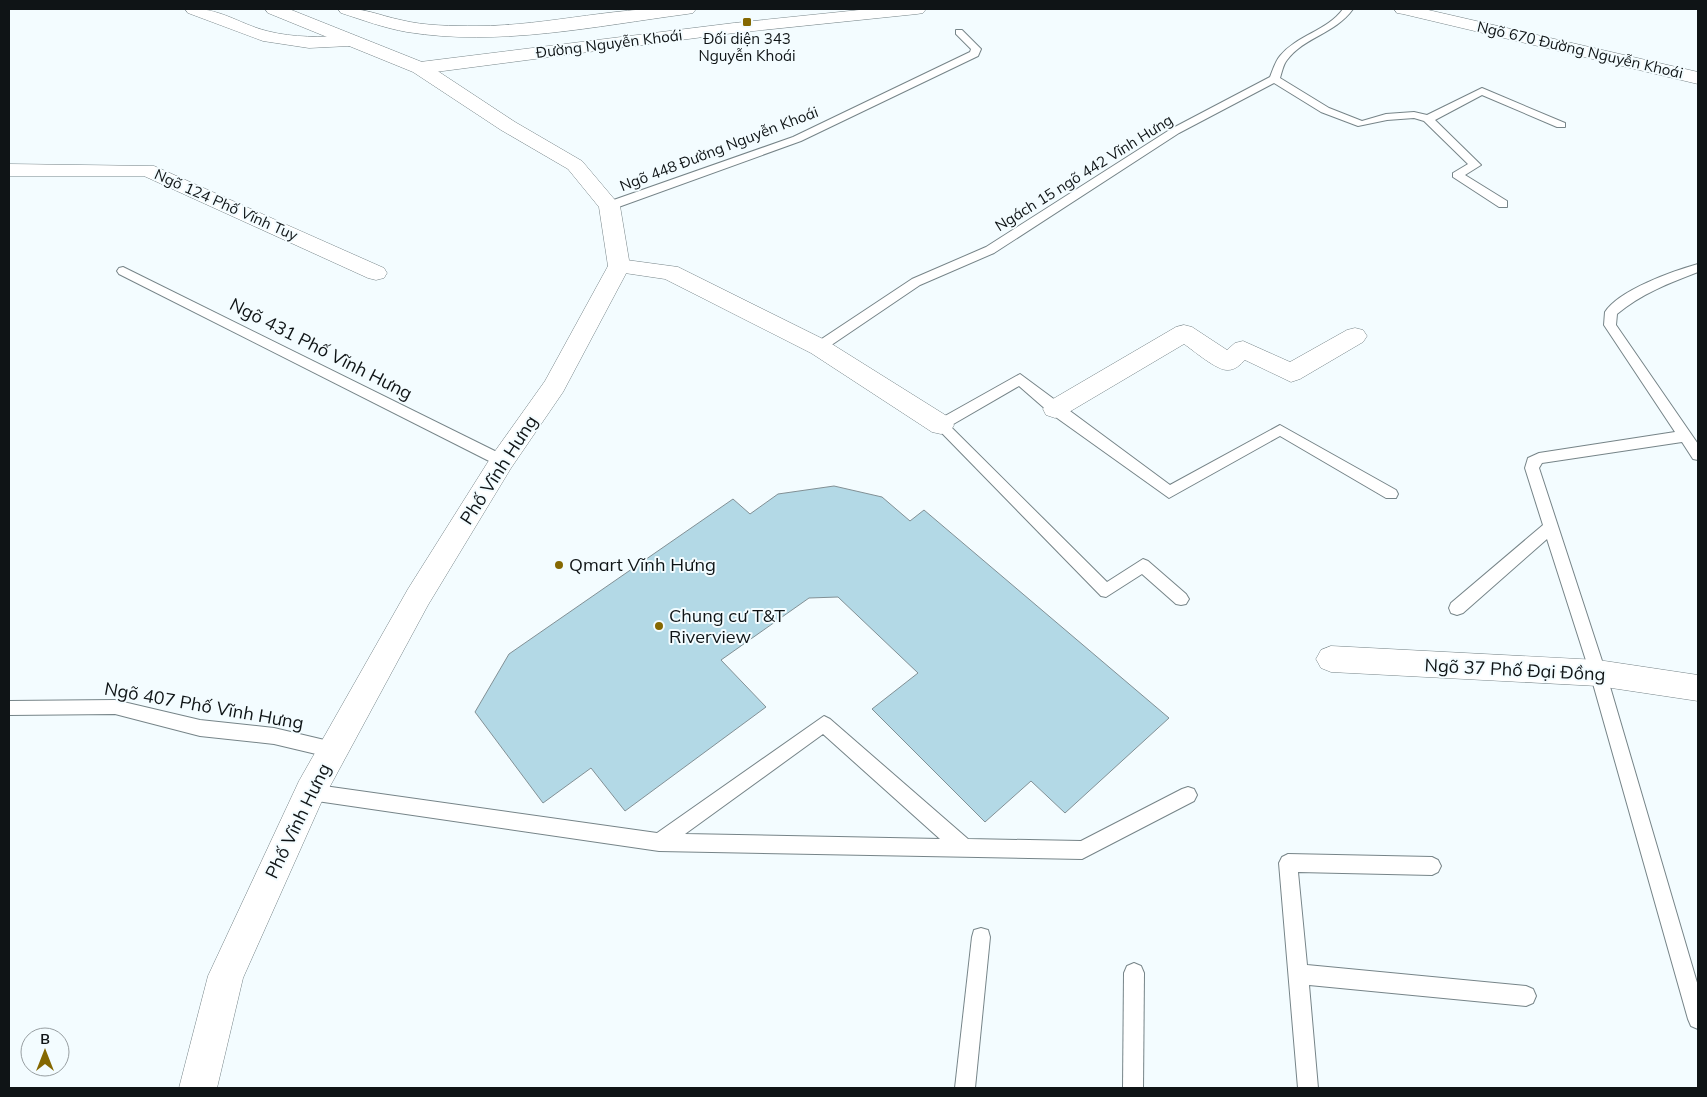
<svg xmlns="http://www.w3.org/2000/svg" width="1707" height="1097" font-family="Mulish,sans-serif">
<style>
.building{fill:#b3d9e6;stroke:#829095}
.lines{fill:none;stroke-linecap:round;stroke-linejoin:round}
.service-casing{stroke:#768488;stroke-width:2}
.minor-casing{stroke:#768488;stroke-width:1}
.secondary-casing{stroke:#768488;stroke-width:1}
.primary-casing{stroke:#768488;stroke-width:1}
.service{fill:#fff;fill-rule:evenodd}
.minor{fill:#fff;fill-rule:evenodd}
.secondary{fill:#fff;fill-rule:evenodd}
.primary{fill:#fff;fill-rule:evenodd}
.poi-dot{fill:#856801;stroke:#f3fcff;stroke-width:2}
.labels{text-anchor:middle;stroke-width:4;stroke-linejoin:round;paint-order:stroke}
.far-poi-label{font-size:15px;fill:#0f1416;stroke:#f3fcff}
.far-street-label{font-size:15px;fill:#0f1416;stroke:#f3fcff}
.street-label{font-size:18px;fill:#0f1416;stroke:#f3fcff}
.poi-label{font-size:18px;fill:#0f1416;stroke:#f3fcff;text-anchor:start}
</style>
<rect width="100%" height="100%" fill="#f3fcff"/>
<polygon class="building" points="834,486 882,497 910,521 924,510 1169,718 1065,813 1031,781 985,822 872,709 918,673 838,597 809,598 721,660 766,707 625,811 591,768 543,803 475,712 509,654 733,499 750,514 778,494"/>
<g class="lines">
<g class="service-casing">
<g id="service">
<path d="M 1343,9 L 1353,9 C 1335,34 1304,37 1287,60 C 1283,65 1282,72 1280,78 L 1329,108 L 1362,121 L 1386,114 L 1414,112 L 1427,115 L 1482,88 L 1565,123 L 1565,127 L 1557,127 L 1482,95 L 1435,120 L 1481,165 L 1465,175 L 1507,201 L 1507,207 L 1499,207 L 1453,177 L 1453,173 L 1468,164 L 1424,121 L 1414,118 L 1387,120 L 1358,126 L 1321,112 L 1274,83 L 1179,133 L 994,253 L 920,285 L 824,350 L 814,350 L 813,347 L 814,344 L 912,279 L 986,247 L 1171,129 L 1270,77 C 1273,70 1275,62 1280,56 C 1297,35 1327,31 1343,9 Z"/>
<polygon points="956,30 962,30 981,49 978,56 801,141 613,209 605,209 603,206 605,203 793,137 970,52 971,49 956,34"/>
<path d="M 1698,264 L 1698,272 C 1669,283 1641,294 1617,314 L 1616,325 L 1698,444 L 1698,460 L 1693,459 L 1682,442 L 1542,463 L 1539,468 L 1606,673 L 1698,986 L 1698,1029 L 1691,1026 L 1688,1019 L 1590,673 L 1547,539 L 1463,613 L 1457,615 L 1451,613 L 1449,608 L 1451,603 L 1543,525 L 1525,468 L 1528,458 L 1539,453 L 1675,432 L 1604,325 L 1605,312 C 1619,290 1673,271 1698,264 Z"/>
<polygon points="123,267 507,457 509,461 507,465 497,465 119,274 117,271 119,268"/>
<polygon points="1020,374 1170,485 1280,425 1396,490 1398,494 1396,498 1386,498 1280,436 1169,498 1050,413 1019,386 950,426 1107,582 1143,559 1148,561 1186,594 1189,599 1186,604 1181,605 1176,604 1142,574 1106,597 1101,596 934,425 936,421"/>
<polygon points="115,700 200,720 274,728 333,742 339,744 342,750 339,756 333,758 274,744 200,736 115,714 9,715 9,701"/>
<path d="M 824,716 L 830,719 L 968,839 L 1081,841 L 1182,789 L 1188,787 L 1194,789 L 1197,795 L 1194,801 L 1082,859 L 659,851 L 310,800 L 304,798 L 301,792 L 304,786 L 310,784 L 657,833 ZM 823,734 L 940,839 L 685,834 Z"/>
<polygon points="1288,854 1432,857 1438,860 1441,866 1438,872 1432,875 1298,872 1307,965 1526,986 1533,989 1536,996 1533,1003 1526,1006 1309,985 1318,1088 1298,1088 1279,863 1282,857"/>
<polygon points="981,928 988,930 990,937 975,1088 955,1088 972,937 974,930"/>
<polygon points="1134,963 1141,966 1144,973 1143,1088 1123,1088 1124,973 1127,966"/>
</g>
</g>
<g class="minor-casing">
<g id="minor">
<path d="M 185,9 C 221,7 236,23 267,31 C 294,38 321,37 349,36 L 355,37 L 358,41 L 355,45 L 349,46 L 309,48 L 263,41 L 188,13 Z"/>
<polygon points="869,9 926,9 923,13 917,14 734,33 420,74 413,72 411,68 413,64 420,62 734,23"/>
<polygon points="1394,9 1424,9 1698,72 1698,84 1403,14 1397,13"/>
<polygon points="9,164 154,166 384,268 387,273 384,278 376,280 368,278 144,176 9,176"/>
<polygon points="619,259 678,267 827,341 950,418 954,425 950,432 941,434 932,432 811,353 665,279 611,271 608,266 611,261"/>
<path d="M 1184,325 L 1192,327 L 1227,350 L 1235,343 L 1243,341 L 1290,362 L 1347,330 L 1355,328 L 1363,330 L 1367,336 L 1363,342 L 1300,379 L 1291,382 L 1245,360 C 1240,365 1235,370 1228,370 C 1217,371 1193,350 1184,344 L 1064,415 L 1055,418 L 1046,415 L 1043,409 L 1046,403 L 1176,327 Z"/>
<polygon points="1331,646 1598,660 1698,675 1698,701 1598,686 1331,672 1321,668 1316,659 1321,650"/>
</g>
</g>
<g class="secondary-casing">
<polygon id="secondary" points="265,9 289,9 427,64 515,122 582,161 620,206 630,266 563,392 511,468 428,605 321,803 243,978 217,1088 179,1088 208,976 299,781 408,589 493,454 545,381 608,266 599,207 568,169 501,130 413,72 268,13"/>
</g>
<g class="primary-casing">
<path id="primary" d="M 338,9 C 364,7 377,15 401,20 C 425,26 452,26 477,26 C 550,26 623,4 696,9 L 693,13 L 687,14 C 596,26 499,47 407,32 C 384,28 363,20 341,13 Z"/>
</g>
<use href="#service" class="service"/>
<use href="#minor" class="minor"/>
<use href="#secondary" class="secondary"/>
<use href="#primary" class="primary"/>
</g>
<g class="poi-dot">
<rect x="742" y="17" width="10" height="10" rx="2.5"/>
<circle cx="559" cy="565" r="5"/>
<circle cx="659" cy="626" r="5"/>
</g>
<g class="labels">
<g class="far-poi-label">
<text x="747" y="44">Đối diện 343<tspan x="747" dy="17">Nguyễn Khoái</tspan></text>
</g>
<g class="far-street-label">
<text transform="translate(609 44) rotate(-7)" y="5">Đường Nguyễn Khoái</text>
<text transform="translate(1580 50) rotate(13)" y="5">Ngõ 670 Đường Nguyễn Khoái</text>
<text transform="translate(719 149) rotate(-21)" y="5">Ngõ 448 Đường Nguyễn Khoái</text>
<text transform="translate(1084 173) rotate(-32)" y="5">Ngách 15 ngõ 442 Vĩnh Hưng</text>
<text transform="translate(226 205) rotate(24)" y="5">Ngõ 124 Phố Vĩnh Tuy</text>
</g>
<g class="street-label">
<text transform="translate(321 349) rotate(27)" y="6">Ngõ 431 Phố Vĩnh Hưng</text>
<text transform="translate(499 470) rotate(-57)" y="6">Phố Vĩnh Hưng</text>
<text transform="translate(1515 670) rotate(3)" y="6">Ngõ 37 Phố Đại Đồng</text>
<text transform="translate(204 706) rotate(10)" y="6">Ngõ 407 Phố Vĩnh Hưng</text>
<text transform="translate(298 821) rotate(-64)" y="6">Phố Vĩnh Hưng</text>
</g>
<g class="poi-label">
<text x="569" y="571">Qmart Vĩnh Hưng</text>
<text x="669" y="622">Chung cư T&amp;T<tspan x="669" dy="21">Riverview</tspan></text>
</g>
</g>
<rect width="1707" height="1097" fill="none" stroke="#0f1416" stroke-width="20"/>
<g transform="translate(45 1052)"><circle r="24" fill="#f3fcff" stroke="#989fa2"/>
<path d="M0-4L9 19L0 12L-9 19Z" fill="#856801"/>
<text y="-8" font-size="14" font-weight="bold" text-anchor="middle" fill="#0f1416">B</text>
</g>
</svg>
